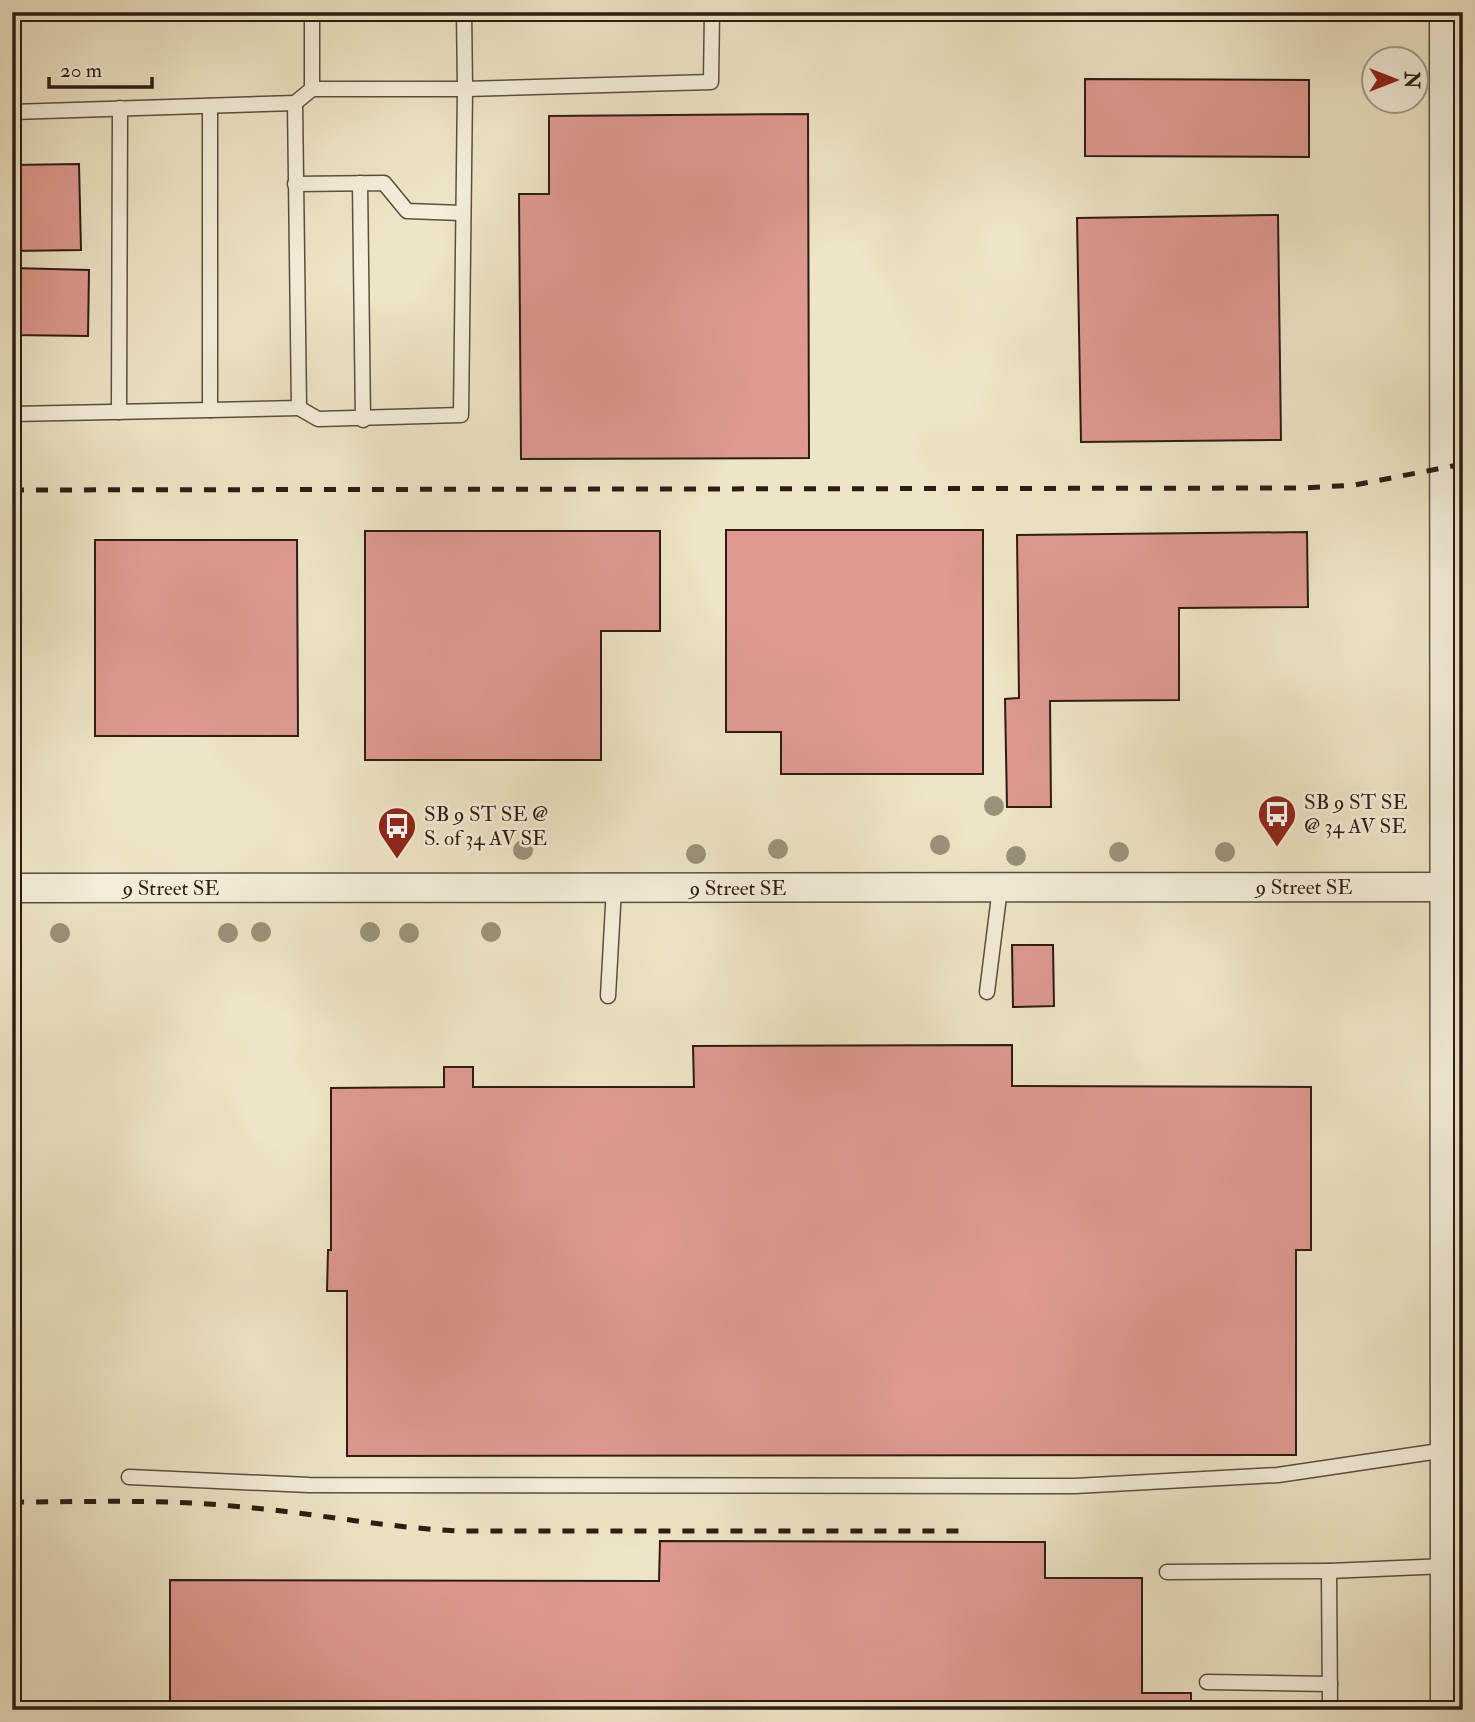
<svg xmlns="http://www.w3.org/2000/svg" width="1475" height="1722" font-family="'IM FELL Double Pica',serif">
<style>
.building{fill:#df9990;stroke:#2d1c14;stroke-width:2}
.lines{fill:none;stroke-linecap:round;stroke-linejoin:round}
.service-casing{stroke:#5d4e40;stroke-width:17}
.minor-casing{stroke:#5d4e40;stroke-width:31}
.service{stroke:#f4eeda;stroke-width:14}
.minor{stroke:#f4eeda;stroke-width:28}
.rail{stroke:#2d1c14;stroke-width:5;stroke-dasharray:12 12;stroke-linecap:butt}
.tree{fill:#9a927a}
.labels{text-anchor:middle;stroke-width:5;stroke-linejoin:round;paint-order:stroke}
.poi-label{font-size:21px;fill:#2d1c14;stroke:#f4eeda;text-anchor:start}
.street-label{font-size:21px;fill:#2d1c14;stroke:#f4eeda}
</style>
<rect width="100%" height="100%" fill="#eee5c6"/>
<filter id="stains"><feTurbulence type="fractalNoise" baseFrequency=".00286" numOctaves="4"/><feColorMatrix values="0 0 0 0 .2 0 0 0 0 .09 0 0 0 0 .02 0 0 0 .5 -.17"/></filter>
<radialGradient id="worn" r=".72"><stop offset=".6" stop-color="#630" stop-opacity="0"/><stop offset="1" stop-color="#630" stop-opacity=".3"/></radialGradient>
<g class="building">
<polygon points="1085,79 1309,80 1309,157 1085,156"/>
<polygon points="808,114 809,458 521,459 519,194 549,194 549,116"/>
<polygon points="79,164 81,250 12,251 12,165"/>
<polygon points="1278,215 1281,440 1081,442 1077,218"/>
<polygon points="12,268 89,270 88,336 12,335"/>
<polygon points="726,530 983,530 983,774 781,774 781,732 726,732"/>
<polygon points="365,531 660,531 660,631 601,631 601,760 365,760"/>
<polygon points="1307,532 1308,607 1179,608 1179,700 1050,701 1051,807 1007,807 1005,699 1019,698 1017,535"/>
<polygon points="95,540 297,540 298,736 95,736"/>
<polygon points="1012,945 1053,945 1054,1006 1013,1007"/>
<polygon points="1012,1045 1012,1086 1311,1087 1311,1250 1296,1250 1296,1455 347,1456 347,1291 327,1291 328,1250 331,1250 331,1088 444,1087 444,1067 473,1067 473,1087 694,1087 693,1046"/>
<polygon points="660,1541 1045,1542 1045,1578 1142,1578 1142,1693 1191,1693 1191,1710 170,1710 170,1580 659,1581"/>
</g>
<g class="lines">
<g class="service-casing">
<g id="service">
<polyline points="464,12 465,89 711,82 712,12"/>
<polyline points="312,89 295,103 299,408 318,419 461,415 465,89 312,89 312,12"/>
<polyline points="210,106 210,410 299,408"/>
<polyline points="12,112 295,103"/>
<polyline points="360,183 363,420"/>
<polyline points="295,184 384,183 407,211 461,213"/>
<polyline points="119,412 120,108"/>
<polyline points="12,414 210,410"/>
<polyline points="987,992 1000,888"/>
<polyline points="608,996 614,888"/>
<polyline points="129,1477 309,1485 1075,1486 1278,1475 1446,1450"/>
<polyline points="1167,1572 1329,1571"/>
<polyline points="1207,1682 1330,1684"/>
<polyline points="1330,1710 1329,1571 1446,1566"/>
</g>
</g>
<g class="minor-casing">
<g id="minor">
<polyline points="1444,12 1445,1710"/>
<polyline points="12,888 1463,887"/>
</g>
</g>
<use href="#service" class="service"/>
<use href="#minor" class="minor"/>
<g class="rail">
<polyline points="12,490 1303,488 1355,485 1463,464"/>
<path d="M 12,1502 C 86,1502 159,1499 232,1506 C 308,1512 381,1527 457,1531 L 963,1531"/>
</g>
</g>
<g class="tree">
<circle cx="994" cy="806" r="10"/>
<circle cx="940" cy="845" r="10"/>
<circle cx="778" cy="849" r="10"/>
<circle cx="523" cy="850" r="10"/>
<circle cx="1119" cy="852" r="10"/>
<circle cx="1225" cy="852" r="10"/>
<circle cx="696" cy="854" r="10"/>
<circle cx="1016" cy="856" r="10"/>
<circle cx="261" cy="932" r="10"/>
<circle cx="370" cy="932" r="10"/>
<circle cx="491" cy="932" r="10"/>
<circle cx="60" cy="933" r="10"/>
<circle cx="228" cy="933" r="10"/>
<circle cx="409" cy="933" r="10"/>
</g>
<defs>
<g id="bus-pin" transform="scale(2.0125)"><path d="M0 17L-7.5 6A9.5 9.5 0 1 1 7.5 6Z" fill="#8f2418" stroke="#f4eeda"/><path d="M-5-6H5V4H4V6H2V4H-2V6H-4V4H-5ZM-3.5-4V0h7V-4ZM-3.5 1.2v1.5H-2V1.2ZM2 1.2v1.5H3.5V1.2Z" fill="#fff"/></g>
</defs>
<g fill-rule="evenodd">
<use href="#bus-pin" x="1277" y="814"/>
<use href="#bus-pin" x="397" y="826"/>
</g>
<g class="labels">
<g class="poi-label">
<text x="1304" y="809">SB 9 ST SE<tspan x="1304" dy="24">@ 34 AV SE</tspan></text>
<text x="424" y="821">SB 9 ST SE @<tspan x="424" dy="24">S. of 34 AV SE</tspan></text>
</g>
<g class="street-label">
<text x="1304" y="894">9 Street SE</text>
<text x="171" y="895">9 Street SE</text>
<text x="738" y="895">9 Street SE</text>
</g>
</g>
<rect width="1475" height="1722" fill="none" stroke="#eee5c6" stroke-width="42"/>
<rect x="14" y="14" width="1447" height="1694" fill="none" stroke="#2d1c14" stroke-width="3.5"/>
<rect x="21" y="21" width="1433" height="1680" fill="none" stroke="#2d1c14" stroke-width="2"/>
<g transform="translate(1395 80) rotate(90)"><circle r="33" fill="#f4eeda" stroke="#a49a8b" stroke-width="2"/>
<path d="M0-5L12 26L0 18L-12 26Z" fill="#8f2418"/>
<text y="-10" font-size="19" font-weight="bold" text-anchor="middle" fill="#2d1c14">N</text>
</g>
<path d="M49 77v10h103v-10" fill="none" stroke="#2d1c14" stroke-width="3.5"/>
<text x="60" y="77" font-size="21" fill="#2d1c14" stroke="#f4eeda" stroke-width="5" paint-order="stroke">20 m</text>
<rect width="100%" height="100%" filter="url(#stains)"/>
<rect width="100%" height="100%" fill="url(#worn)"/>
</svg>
